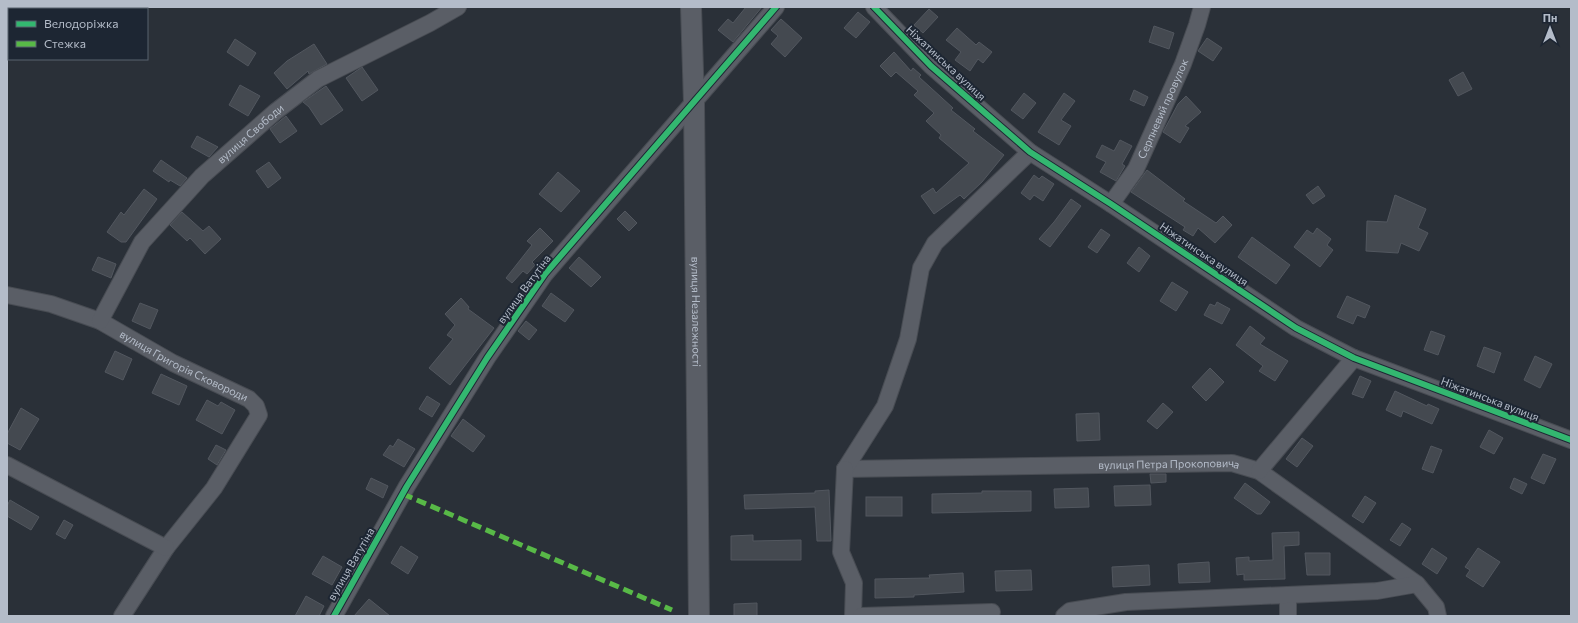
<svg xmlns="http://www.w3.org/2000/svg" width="1578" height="623" font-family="Commissioner,sans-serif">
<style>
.building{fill:#444950;stroke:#52575f}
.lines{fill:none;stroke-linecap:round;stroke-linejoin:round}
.minor-casing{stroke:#484c53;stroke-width:18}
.tertiary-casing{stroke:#484c53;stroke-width:22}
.minor{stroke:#5a5e66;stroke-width:16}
.tertiary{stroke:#5a5e66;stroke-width:20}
.quiet{stroke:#58b947;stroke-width:5;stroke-dasharray:10 5;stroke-linecap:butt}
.cycleway-casing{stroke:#1d2633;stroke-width:8}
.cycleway{stroke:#33b770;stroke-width:6}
.labels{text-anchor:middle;stroke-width:4;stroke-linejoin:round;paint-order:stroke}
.street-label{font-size:11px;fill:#b4bcc9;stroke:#1d2633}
</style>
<rect width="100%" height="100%" fill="#2a3038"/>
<g class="building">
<polygon points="746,7 762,7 733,42 718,30 728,19 733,23"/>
<polygon points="929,9 938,17 923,33 914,25"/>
<polygon points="858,12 870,22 856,38 844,28"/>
<polygon points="781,19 802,38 785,57 771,44 778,36 771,30"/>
<polygon points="1154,26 1174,33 1169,49 1149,42"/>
<polygon points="957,28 976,45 979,42 992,52 983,63 978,59 970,71 955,60 961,52 946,40"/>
<polygon points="1207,38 1222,48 1213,61 1198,51"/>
<polygon points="235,39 256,53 248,66 227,52"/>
<polygon points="314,44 327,64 309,74 308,71 287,89 274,73 287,61"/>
<polygon points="894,52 911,71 913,68 921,75 919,77 953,108 951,110 975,129 973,131 1004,155 982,182 964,199 960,195 934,214 921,196 933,188 936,193 969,163 939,138 941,135 926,121 934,113 914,95 918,91 896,72 891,77 880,66"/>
<polygon points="362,67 378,90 362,101 346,78"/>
<polygon points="1463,72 1472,89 1458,96 1449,80"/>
<polygon points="240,85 260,96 248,116 229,105"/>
<polygon points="326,86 343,110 321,125 309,107 303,102"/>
<polygon points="1134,90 1148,97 1144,106 1130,100"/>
<polygon points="1024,93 1036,103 1023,119 1011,110"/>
<polygon points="1064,93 1075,101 1061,120 1071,126 1059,145 1038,132"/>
<polygon points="1186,96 1201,112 1185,126 1189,128 1180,143 1163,132 1178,104"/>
<polygon points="286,116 297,131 280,143 270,129"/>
<polygon points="197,136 218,147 209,157 191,147"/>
<polygon points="1120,140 1132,146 1122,164 1125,166 1116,181 1100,172 1106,162 1096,157 1102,145 1114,151"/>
<polygon points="161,160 187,178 180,186 170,180 169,182 153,171"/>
<polygon points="269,162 281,178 268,188 256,171"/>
<polygon points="1147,170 1185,199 1183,201 1216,223 1223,216 1232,225 1215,243 1198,228 1193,236 1183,230 1185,227 1131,192"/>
<polygon points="558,172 580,191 561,212 539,194"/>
<polygon points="1034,175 1039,179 1042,176 1054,184 1043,201 1034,195 1030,200 1021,193"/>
<polygon points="1318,186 1325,196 1313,204 1306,195"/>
<polygon points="144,189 157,199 126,242 121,242 107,232 121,212 124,215"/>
<polygon points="1395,195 1426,209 1418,228 1428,233 1419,251 1401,243 1398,253 1366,251 1367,221 1387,222"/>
<polygon points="1071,199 1081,206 1050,247 1039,239 1054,222"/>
<polygon points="625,211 637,223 629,231 617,219"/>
<polygon points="182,212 203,231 209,226 221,239 205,254 190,238 187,241 170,225"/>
<polygon points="540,228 553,241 532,262 535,265 527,274 523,271 512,283 506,278 532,245 527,241"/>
<polygon points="1317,228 1331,239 1327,245 1333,250 1320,267 1294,247 1307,230 1313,234"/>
<polygon points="1101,229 1110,235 1097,253 1088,247"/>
<polygon points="1252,237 1290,265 1276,284 1238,257"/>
<polygon points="1139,247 1150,256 1139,272 1127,263"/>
<polygon points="98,257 116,264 111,278 92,270"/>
<polygon points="579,257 601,277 591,287 569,268"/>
<polygon points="1172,282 1188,292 1176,311 1160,301"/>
<polygon points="551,293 574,310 565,322 542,306"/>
<polygon points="1347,296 1370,306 1365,318 1357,315 1353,324 1337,317"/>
<polygon points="461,298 469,307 468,309 494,328 450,385 429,368 453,339 447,335 455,325 445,314"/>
<polygon points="1217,302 1230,309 1222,324 1204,315 1210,304 1215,306"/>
<polygon points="140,303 158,310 150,329 132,321"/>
<polygon points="526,321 537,330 529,340 518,331"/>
<polygon points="1250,326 1265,338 1260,344 1288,361 1275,381 1259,371 1263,366 1236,345"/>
<polygon points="1431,331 1445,336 1438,355 1424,350"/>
<polygon points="1484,347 1501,353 1494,373 1477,366"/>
<polygon points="115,351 132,359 123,380 105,372"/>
<polygon points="1535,356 1552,364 1540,388 1524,380"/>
<polygon points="1210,368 1224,382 1206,401 1192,387"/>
<polygon points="161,374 187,386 179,405 152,393"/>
<polygon points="1360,376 1371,381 1363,398 1352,394"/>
<polygon points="1395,391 1427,406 1428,404 1439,409 1432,424 1403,411 1401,417 1386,410"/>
<polygon points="427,396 440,404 432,417 419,409"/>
<polygon points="207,400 218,406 221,402 235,410 222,434 196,420"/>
<polygon points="1163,403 1173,412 1157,429 1147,421"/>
<polygon points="21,408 39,419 20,450 7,443 7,434"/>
<polygon points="1099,413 1100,440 1077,441 1076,414"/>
<polygon points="463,419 485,436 473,452 451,436"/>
<polygon points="1489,430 1503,438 1494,454 1480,447"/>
<polygon points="1302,438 1313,446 1297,467 1286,459"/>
<polygon points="398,439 415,449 404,467 383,455 390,445 393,447"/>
<polygon points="216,445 226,450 217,465 208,459"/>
<polygon points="1431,446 1442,450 1433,473 1422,469"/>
<polygon points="1543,454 1556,459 1544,484 1531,478"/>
<polygon points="1150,474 1166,474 1166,482 1151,483"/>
<polygon points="371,478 388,486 383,498 366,489"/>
<polygon points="1514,478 1527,484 1522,494 1510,488"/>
<polygon points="1245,483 1270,502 1261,514 1257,514 1234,498"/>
<polygon points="1150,485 1151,505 1115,506 1114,486"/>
<polygon points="1088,488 1089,507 1055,508 1054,489"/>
<polygon points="829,490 831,541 817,541 815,507 745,509 744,495 815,493 815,491"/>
<polygon points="982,491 1031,491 1031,511 932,513 932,494 982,493"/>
<polygon points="1365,496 1376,503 1363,523 1352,516"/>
<rect x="866" y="497" width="36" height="19"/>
<polygon points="10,500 39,517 31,530 7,516 7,506"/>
<polygon points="64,520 73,525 65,539 56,534"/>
<polygon points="1402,523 1411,529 1400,546 1390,540"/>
<polygon points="1299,532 1299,545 1284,546 1285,579 1244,580 1244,574 1237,575 1236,558 1249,557 1249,561 1273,560 1272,533"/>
<polygon points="753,535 753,541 801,540 801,560 731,560 731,536"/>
<polygon points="401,546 418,557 408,574 391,563"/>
<polygon points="1432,548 1447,558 1437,574 1422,564"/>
<polygon points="1478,548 1500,562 1483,587 1466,576 1470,570 1465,567"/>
<polygon points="1305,553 1330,553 1330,575 1307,575"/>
<polygon points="323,556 342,567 332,585 312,574"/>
<polygon points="1209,562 1210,582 1179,583 1178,564"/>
<polygon points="1149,565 1150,585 1113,587 1112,567"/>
<polygon points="1031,570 1032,590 996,591 995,571"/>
<polygon points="963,573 964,592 914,595 914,597 875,598 875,579 930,578 929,575"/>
<polygon points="306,596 324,606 319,616 295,616"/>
<polygon points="369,599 390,616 354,616"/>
<polygon points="757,603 757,616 734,616 734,604"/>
</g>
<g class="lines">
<g class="minor-casing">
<g id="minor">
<polyline points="874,7 931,66 1030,152 1111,204 1296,328 1354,358 1571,440"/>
<path id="s1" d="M 1111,204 L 1136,169 L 1183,64 L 1197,25 L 1202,7"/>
<path id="s2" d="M 7,295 L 51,304 L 100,321 L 173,363 L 249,399 L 256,406 L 259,415 L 214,488 L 166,548 L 122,616"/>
<path id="s3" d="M 100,321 L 142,242 L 202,176 L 275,112 L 318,79 L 430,23 L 458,7"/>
<polyline points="7,465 166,548"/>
<path id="s4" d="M 845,469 L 1232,463 L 1259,471 L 1417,584 L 1436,607 L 1438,616"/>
<polyline points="845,469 885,406 908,339 921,268 935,243 1030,152"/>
<polyline points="845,469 841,552 854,583 853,616"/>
<polyline points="1259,471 1354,358"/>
<polyline points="1288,595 1288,616"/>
<polyline points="334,616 407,486 487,358 545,274 776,7"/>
<polyline points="861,616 992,612"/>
<polyline points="1064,616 1070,611 1126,602 1377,591 1417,584"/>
</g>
</g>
<g class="tertiary-casing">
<g id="tertiary">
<path id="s5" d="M 691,7 L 694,103 L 699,616"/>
</g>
</g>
<use href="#minor" class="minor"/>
<use href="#tertiary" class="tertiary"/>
<polyline class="quiet" points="403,494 672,610"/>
<g class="cycleway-casing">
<g id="cycleway">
<polyline points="874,7 931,66 1030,152 1111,204 1296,328 1354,358 1571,440"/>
<polyline points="334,616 407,486 487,358 545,274 776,7"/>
</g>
</g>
<use href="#cycleway" class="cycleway"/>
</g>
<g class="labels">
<g class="street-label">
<text transform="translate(946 63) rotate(43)" y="4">Ніжатинська вулиця</text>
<text dy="4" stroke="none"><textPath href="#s1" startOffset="109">Серпневий провулок</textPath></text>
<text dy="4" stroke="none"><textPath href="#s3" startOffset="243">вулиця Свободи</textPath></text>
<text transform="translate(1204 254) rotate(34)" y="4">Ніжатинська вулиця</text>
<text transform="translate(524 289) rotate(-54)" y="4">вулиця Ватутіна</text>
<text dy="4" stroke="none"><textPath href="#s5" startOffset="305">вулиця Незалежності</textPath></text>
<text dy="4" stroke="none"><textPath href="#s2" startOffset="192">вулиця Григорія Сковороди</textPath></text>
<text transform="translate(1490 399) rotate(21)" y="4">Ніжатинська вулиця</text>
<text dy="4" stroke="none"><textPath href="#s4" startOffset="324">вулиця Петра Прокоповича</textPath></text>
<text transform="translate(351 564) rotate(-60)" y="4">вулиця Ватутіна</text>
</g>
</g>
<rect width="1578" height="623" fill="none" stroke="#b4bcc9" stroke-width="16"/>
<rect x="8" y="8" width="140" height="52" fill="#1d2633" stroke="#59626f"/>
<rect x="16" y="21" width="20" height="6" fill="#33b770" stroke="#59626f"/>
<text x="44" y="28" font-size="12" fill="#b4bcc9">Велодоріжка</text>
<rect x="16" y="41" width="20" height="6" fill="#58b947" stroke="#59626f"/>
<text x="44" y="48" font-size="12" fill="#b4bcc9">Стежка</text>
<g transform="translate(1550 28)" stroke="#1d2633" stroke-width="3" paint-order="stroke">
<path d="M0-3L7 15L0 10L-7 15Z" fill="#b4bcc9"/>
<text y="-6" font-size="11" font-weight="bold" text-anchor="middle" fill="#b4bcc9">Пн</text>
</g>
</svg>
